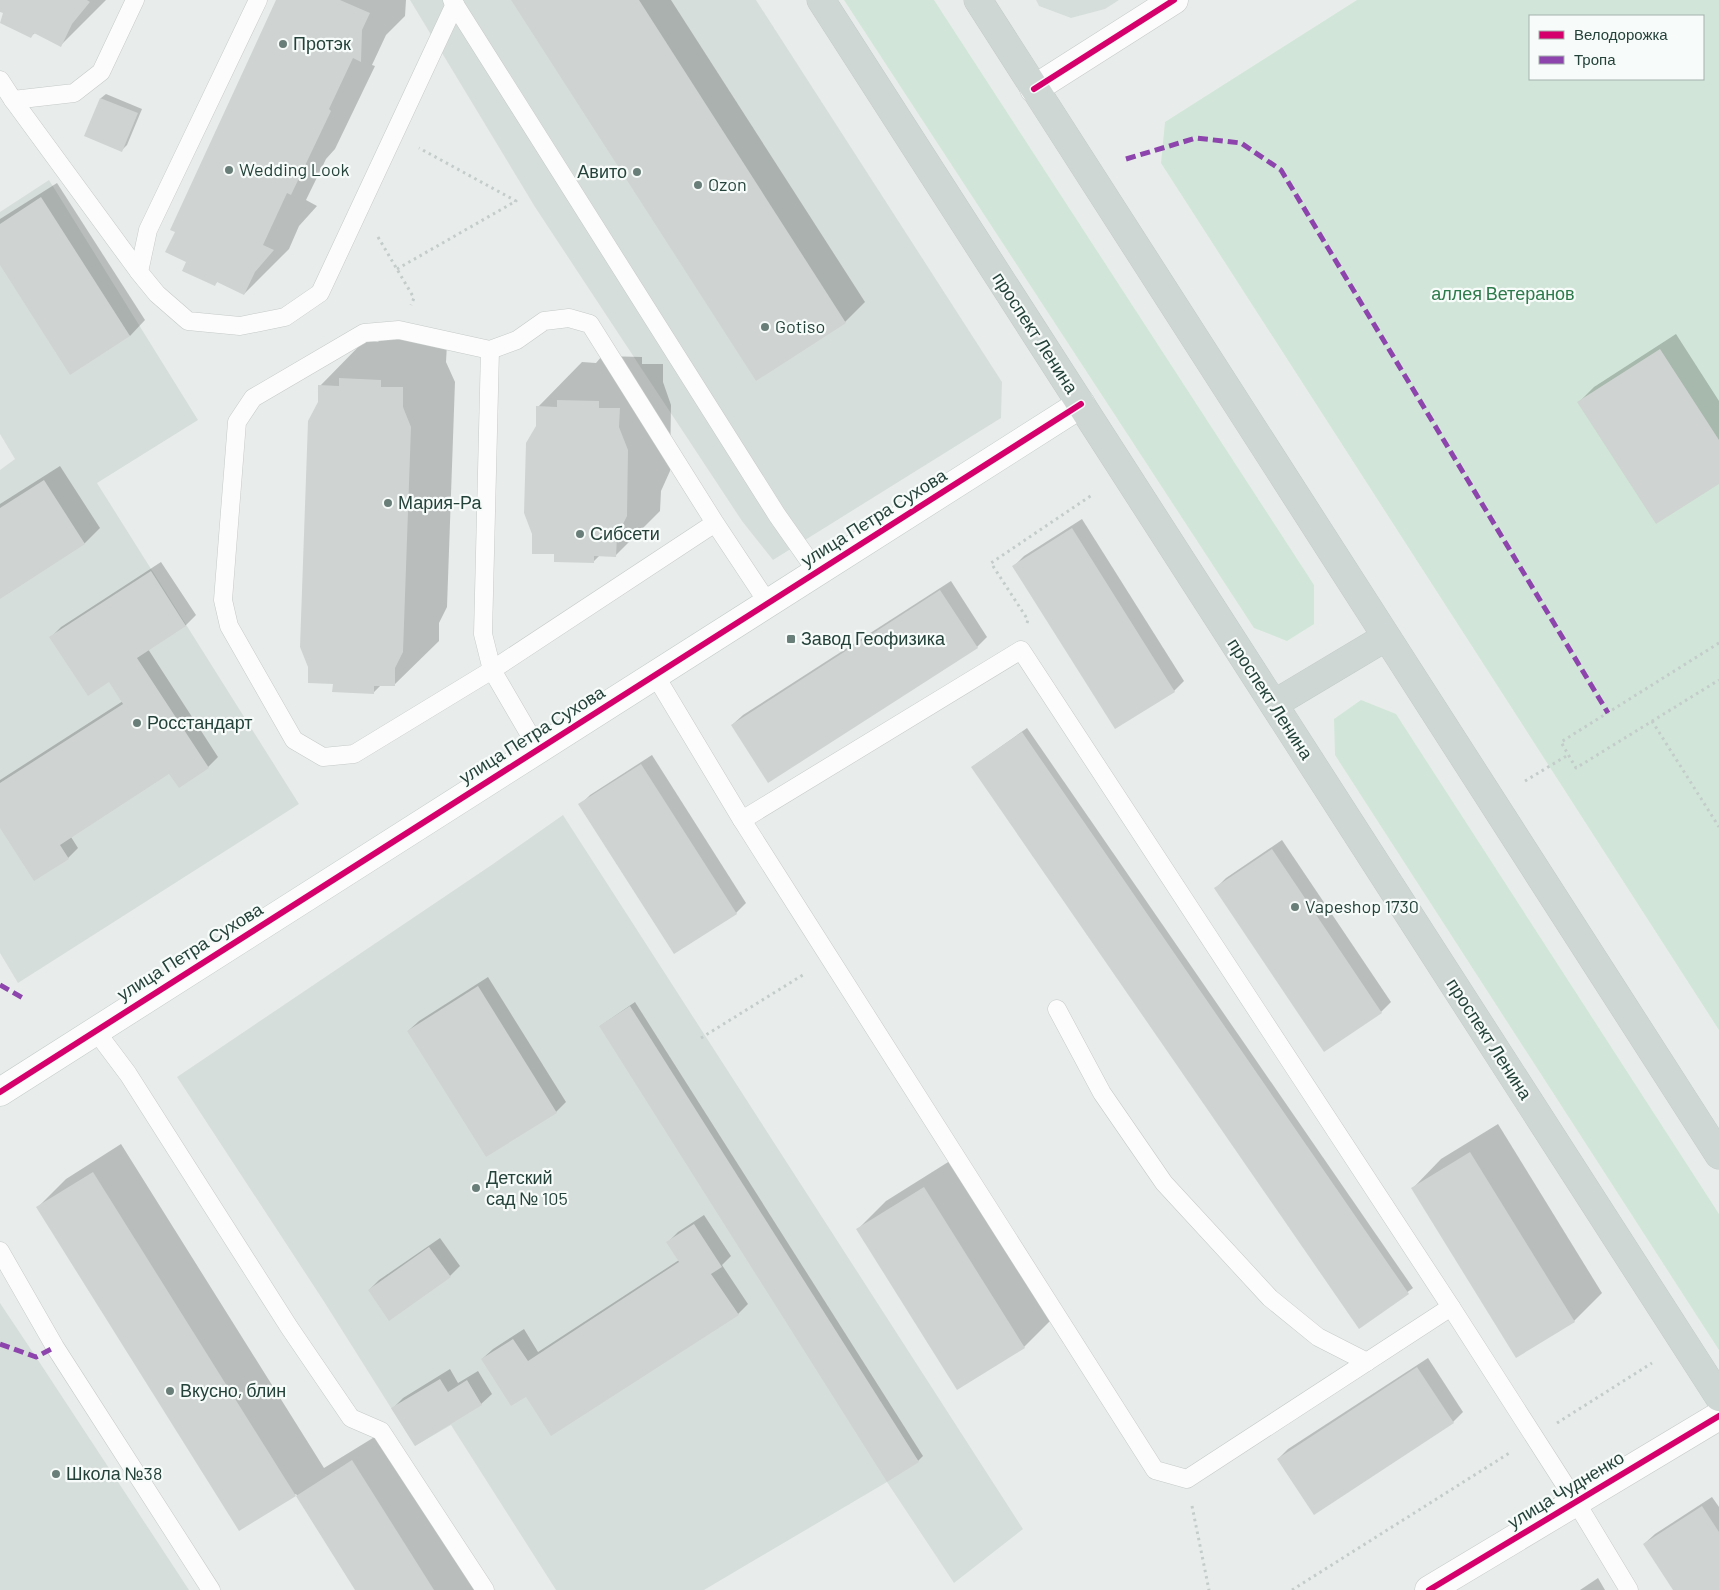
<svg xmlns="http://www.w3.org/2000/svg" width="1719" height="1590" font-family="Barlow,sans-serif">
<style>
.built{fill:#d6dedb}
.green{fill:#d1e6d8;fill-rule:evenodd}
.shadow{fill:#0003}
.building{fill:#cfd4d2}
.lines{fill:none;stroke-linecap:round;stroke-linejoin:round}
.lane-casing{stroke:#c5cac8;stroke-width:19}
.street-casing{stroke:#c5cac8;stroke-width:29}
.secondary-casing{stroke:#c3cbc8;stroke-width:29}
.primary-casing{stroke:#c3ccc9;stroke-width:29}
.path{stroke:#c3ccca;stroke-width:3;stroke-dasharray:2.5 4;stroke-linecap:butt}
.lane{stroke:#fcfcfc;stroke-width:18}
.street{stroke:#fcfcfc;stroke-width:28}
.secondary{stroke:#fcfcfc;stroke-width:28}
.primary{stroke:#cfd7d5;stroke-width:28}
.quiet{stroke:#8e44ad;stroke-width:5;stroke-dasharray:10 5;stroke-linecap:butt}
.cycleway-casing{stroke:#f7fbf9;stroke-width:9}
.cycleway{stroke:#d6006c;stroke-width:6}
.poi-dot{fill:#697e78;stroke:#f7fbf9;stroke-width:2}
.labels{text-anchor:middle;stroke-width:4.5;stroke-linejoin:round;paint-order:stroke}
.poi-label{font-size:18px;fill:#24423a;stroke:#f7fbf9;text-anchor:start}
.park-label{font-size:18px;fill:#2d7a4b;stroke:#f7fbf9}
.street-label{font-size:18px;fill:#24423a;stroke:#f7fbf9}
</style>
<rect width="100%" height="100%" fill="#e8edeb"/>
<g class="built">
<polygon points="410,0 756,0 1002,382 1001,418 773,560 742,521 535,207"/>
<polygon points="1036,0 1119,0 1105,9 1071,18 1039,6"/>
<polygon points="49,180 198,420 97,483 299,804 18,983 0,953 0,470 15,459 0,434 0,212"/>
<polygon points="563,815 1023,1529 954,1583 887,1482 704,1590 556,1590 451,1425 415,1446 323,1300 177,1077 493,864"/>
<polygon points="0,1303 36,1357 189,1590 0,1590"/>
</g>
<g class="green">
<polygon points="844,0 934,0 1314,585 1314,624 1287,641 1254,628"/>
<path d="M 1357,0 L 1719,0 L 1719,1030 L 1161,163 L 1165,122 ZM 1530,16 L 1703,16 L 1703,79 L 1530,79 Z"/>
<polygon points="1361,700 1396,714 1719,1214 1719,1350 1335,755 1334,719"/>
</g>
<g class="shadow">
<polygon points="0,0 106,0 61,45 35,33 31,36 5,13 0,11"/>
<polygon points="277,0 406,0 405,16 386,35 372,65 375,66 335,149 326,159 306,200 317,206 299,226 289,249 244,294 218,281 214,285"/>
<polygon points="513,0 671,0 865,302 845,322"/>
<polygon points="106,94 142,109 127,145 122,150 86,135 101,98"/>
<polygon points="57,183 145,320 130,336 0,263 0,219"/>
<polygon points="385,334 447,344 446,362 455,382 447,607 439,623 439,641 394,685 381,685 374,692 319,402 320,386 364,341 378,342"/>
<polygon points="1676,334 1719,401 1719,482 1579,402 1594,387"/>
<polygon points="602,356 642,357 642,364 663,364 663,382 671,405 670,471 661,491 660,511 616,555 600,555 593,562 537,427 538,407 582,362 596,363"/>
<polygon points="60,466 100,528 85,543 0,597 0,504"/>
<polygon points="1082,519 1184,681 1174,691 1014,566 1024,556"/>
<polygon points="161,562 196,615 186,625 148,649 218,757 208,767 170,772 71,837 78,848 68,858 0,826 0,780 123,701 109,680 51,637 61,627"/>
<polygon points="951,581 987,637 977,647 732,725 743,715"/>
<polygon points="1027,728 1413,1288 1359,1327 972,767"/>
<polygon points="652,755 746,903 736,913 580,805 590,795"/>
<polygon points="1282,840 1391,1002 1381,1012 1216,888 1226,878"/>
<polygon points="488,977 566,1102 556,1112 408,1031 419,1021"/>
<polygon points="635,1002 923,1456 918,1461 600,1026"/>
<polygon points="1498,1124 1602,1293 1574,1321 1413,1188 1441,1159"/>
<polygon points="121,1144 324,1468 381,1433 480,1590 356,1590 296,1494 240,1529 38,1207 66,1179"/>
<polygon points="953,1159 1053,1318 1024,1347 958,1388 858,1229 886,1201"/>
<polygon points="704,1215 731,1256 722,1265 748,1304 738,1314 526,1395 482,1359 493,1349 524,1329 538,1352 679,1260 668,1242 678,1232"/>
<polygon points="440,1238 460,1266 450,1276 369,1290 379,1280"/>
<polygon points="1428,1358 1463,1412 1453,1422 1278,1459 1288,1449"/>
<polygon points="450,1369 458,1383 478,1371 492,1394 481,1404 393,1408 403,1398"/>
<polygon points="1712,1497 1719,1507 1719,1590 1674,1590 1644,1544 1655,1534"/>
<polygon points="1598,1578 1605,1590 1580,1590"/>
</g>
<g class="building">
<polygon points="0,0 87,0 90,2 72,24 61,47 34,33 31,38 0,23 3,13 0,12"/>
<polygon points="276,0 340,0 370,13 362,30 361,62 353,58 329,109 331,111 291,195 287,193 263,245 274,250 255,272 244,295 217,282 215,286 182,271 186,262 165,252 175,232 170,230"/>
<polygon points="511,0 639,0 846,323 756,381"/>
<polygon points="100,98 138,113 122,152 84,136"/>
<polygon points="41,197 130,336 70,375 0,265 0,224"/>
<polygon points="1660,349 1719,440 1719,484 1656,524 1577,402"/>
<polygon points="339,378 381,380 381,387 403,387 403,407 411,427 403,652 395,668 395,686 374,686 374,694 332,692 333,684 308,683 308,667 300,647 308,421 318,402 318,385 339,386"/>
<polygon points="557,400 599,401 599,408 620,408 619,427 628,450 627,516 617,536 616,557 594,556 594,563 554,562 554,554 532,554 532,534 524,513 526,443 536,426 536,406 557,407"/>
<polygon points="44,480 85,544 0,599 0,508"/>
<polygon points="1072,528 1175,692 1115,729 1012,566"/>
<polygon points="151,571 186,626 137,658 209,768 179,788 169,774 60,845 69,859 34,881 0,828 0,783 123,704 109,682 88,696 49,637"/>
<polygon points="940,590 978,648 768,783 731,725"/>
<polygon points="1022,732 1409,1294 1359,1329 971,767"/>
<polygon points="641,764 737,914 674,954 578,804"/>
<polygon points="1272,849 1382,1013 1324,1052 1214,888"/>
<polygon points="478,986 557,1113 486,1157 407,1031"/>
<polygon points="630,1006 919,1462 887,1482 599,1026"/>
<polygon points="1470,1152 1575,1322 1516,1358 1411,1188"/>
<polygon points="93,1172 296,1496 239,1531 36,1207"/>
<polygon points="924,1187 1025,1348 957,1390 856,1229"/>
<polygon points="694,1224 722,1267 711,1274 739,1315 551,1436 526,1397 511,1406 481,1359 513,1339 528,1361 679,1262 666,1242"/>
<polygon points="429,1247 451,1277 389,1321 368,1290"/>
<polygon points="1417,1367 1454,1423 1314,1515 1277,1459"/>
<polygon points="440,1379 448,1392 467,1380 482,1405 415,1446 391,1408"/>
<polygon points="352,1460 434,1590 355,1590 296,1496"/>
<polygon points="1702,1506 1719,1532 1719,1590 1673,1590 1643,1544"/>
</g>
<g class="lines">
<g class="lane-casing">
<g id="lane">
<polyline points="258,0 148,230 139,272 157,294 188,321 240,326 285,317 320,293 455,4"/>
<polyline points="452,0 777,515 817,572"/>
<polyline points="0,80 13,100 74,93 101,72 135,0"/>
<polyline points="13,100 139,272"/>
<polyline points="490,350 483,634 492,670 538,749"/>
<polyline points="715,523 492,670 354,754 323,757 294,740 229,626 223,600 237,422 253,398 364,333 399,330 490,350 517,340 544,321 569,318 590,324 715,523 768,603"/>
<polyline points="655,675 742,820 1155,1470 1187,1479 1451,1307"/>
<polyline points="742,820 1021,650 1451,1307 1576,1502 1629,1590"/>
<polyline points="1057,1009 1102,1093 1164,1183 1270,1298 1318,1337 1367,1362"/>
<polyline points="95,1030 128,1074 289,1327 351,1418 381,1431 485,1590"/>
<polyline points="0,1251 55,1347 211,1590"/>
</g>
</g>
<g class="street-casing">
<g id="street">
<polyline points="1034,89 1174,0"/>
<polyline points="1429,1590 1719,1416"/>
</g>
</g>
<g class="secondary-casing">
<polyline id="secondary" points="0,1092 1081,404"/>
</g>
<g class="primary-casing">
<g id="primary">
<polyline points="821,0 1719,1397"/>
<polyline points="978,0 1719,1155"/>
<polyline points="1274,704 1386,637"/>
</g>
</g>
<g class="path">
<polyline points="378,237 414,298 411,305"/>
<polyline points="397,269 516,201 419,148"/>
<polyline points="1027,623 1028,620 991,563 1092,495"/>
<polyline points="1719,643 1561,742 1576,768 1719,680"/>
<polyline points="1652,721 1719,827"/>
<polyline points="1525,781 1568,755"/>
<polyline points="701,1038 806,973"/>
<polyline points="1557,1423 1652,1363"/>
<polyline points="1192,1506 1209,1590"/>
<polyline points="1292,1590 1511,1452"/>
</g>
<use href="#lane" class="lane"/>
<use href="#street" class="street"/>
<use href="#secondary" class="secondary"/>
<use href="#primary" class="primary"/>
<g class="quiet">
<polyline points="1126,159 1196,138 1241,143 1281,170 1608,713"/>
<polyline points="0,985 23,998"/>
<polyline points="0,1344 36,1357 55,1347"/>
</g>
<g class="cycleway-casing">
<g id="cycleway">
<polyline points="1034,89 1174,0"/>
<polyline points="0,1092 1081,404"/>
<polyline points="1429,1590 1719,1416"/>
</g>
</g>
<use href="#cycleway" class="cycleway"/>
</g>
<g class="poi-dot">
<circle cx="283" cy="44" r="5"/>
<circle cx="229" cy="170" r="5"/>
<circle cx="637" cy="172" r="5"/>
<circle cx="698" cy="185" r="5"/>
<circle cx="765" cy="327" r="5"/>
<circle cx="388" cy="503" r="5"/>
<circle cx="580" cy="534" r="5"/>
<rect x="786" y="634" width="10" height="10" rx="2.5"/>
<circle cx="137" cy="723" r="5"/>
<circle cx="1295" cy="907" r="5"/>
<circle cx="476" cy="1188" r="5"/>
<circle cx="170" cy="1391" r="5"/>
<circle cx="56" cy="1474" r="5"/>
</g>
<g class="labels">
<g class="poi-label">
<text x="293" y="50">Протэк</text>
<text x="239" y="176">Wedding Look</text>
<text x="627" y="178" text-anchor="end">Авито</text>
<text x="708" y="191">Ozon</text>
<text x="775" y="333">Gotiso</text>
<text x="398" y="509">Мария-Ра</text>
<text x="590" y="540">Сибсети</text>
<text x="801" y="645">Завод Геофизика</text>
<text x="147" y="729">Росстандарт</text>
<text x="1305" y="913">Vapeshop 1730</text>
<text x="486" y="1184">Детский<tspan x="486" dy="21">сад № 105</tspan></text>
<text x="180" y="1397">Вкусно, блин</text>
<text x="66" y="1480">Школа №38</text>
</g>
<g class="park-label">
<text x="1503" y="300">аллея Ветеранов</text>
</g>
<g class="street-label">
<text transform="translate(1035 333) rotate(57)" y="6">проспект Ленина</text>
<text transform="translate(874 518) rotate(-32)" y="6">улица Петра Сухова</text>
<text transform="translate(1270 699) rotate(57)" y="6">проспект Ленина</text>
<text transform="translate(532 735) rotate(-32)" y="6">улица Петра Сухова</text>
<text transform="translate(190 952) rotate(-32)" y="6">улица Петра Сухова</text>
<text transform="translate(1489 1039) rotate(57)" y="6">проспект Ленина</text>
<text transform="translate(1566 1490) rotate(-31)" y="6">улица Чудненко</text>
</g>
</g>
<rect x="1529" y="15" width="175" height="65" fill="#f7fbf9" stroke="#a3b1ad"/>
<rect x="1539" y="31" width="25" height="8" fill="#d6006c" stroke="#a3b1ad"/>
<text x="1574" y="40" font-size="15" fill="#24423a">Велодорожка</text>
<rect x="1539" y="56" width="25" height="8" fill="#8e44ad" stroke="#a3b1ad"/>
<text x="1574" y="65" font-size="15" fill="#24423a">Тропа</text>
</svg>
